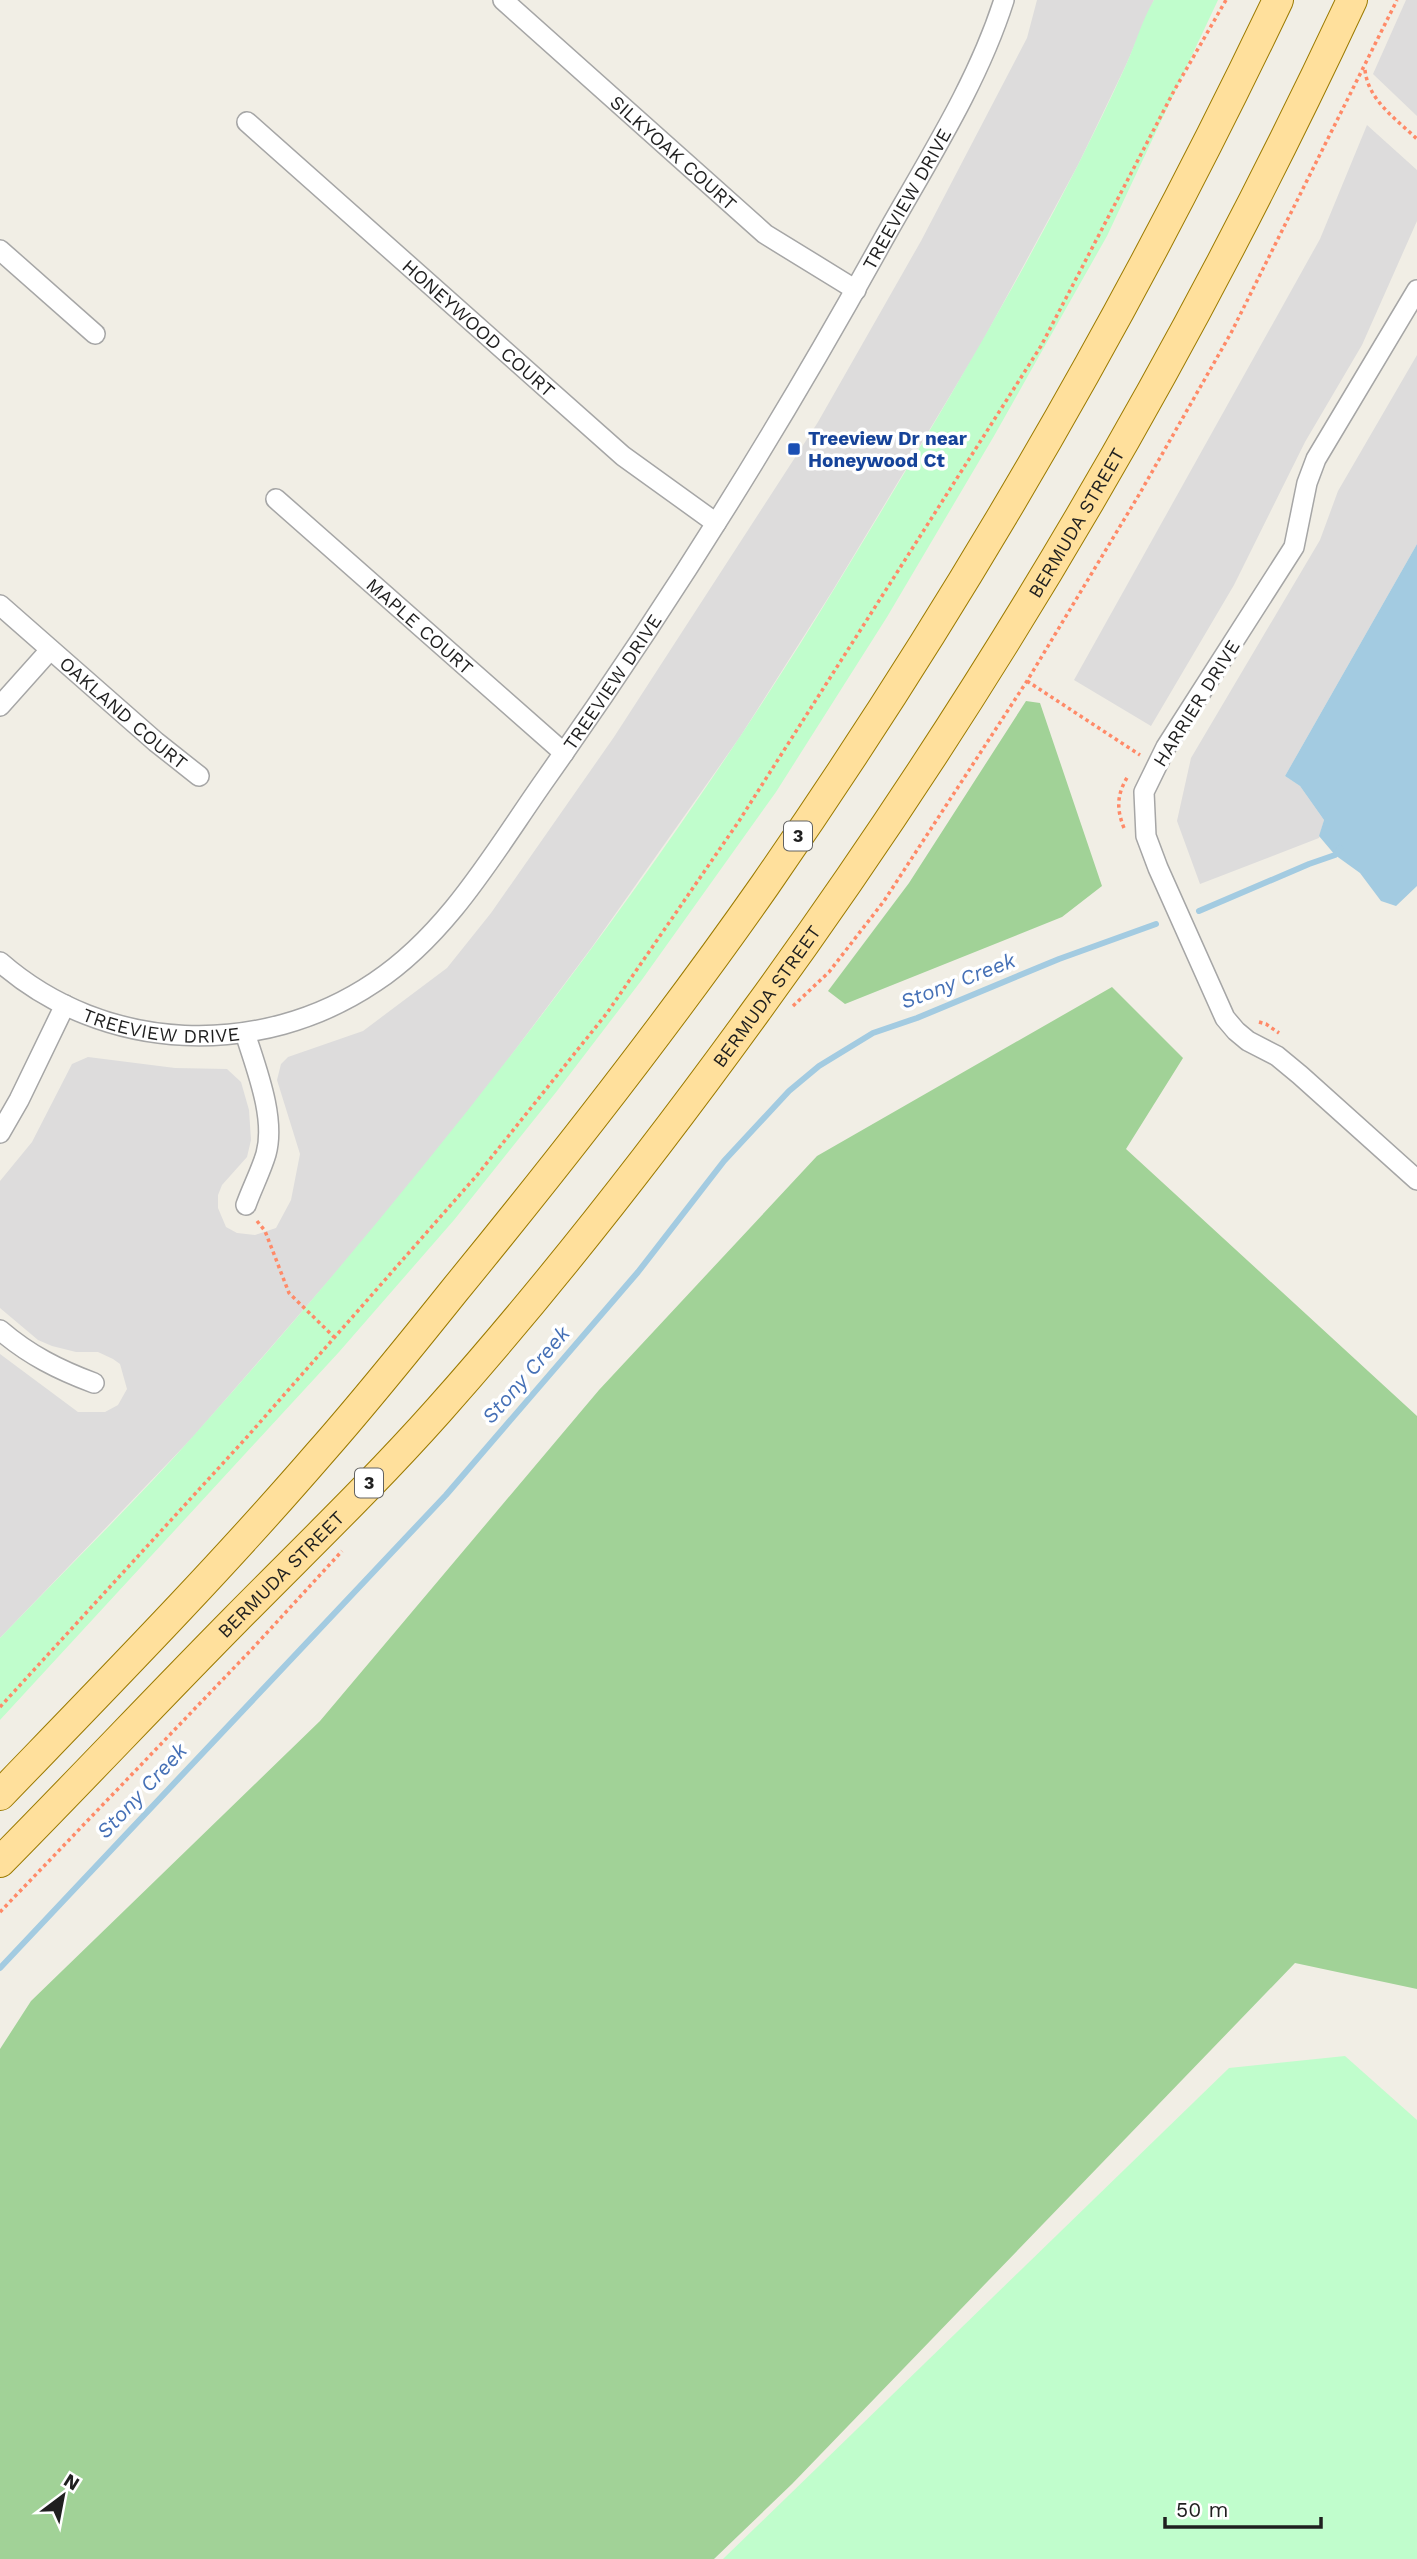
<svg xmlns="http://www.w3.org/2000/svg" width="1417" height="2559" font-family="'Work Sans',sans-serif">
<style>
.residential{fill:#dddcdc}
.forest{fill:#a1d297}
.park{fill:#c0fdcc}
.water{fill:#a3cbe1}
.lines{fill:none;stroke-linecap:round;stroke-linejoin:round}
.stream{stroke:#a3cbe1;stroke-width:6}
.minor-casing{stroke:#a6a6a6;stroke-width:22}
.primary-casing{stroke:#9b7a00;stroke-width:32}
.path{stroke:#ff8a68;stroke-width:3.5;stroke-dasharray:3.5 3.5;stroke-linecap:butt}
.minor{stroke:#fff;stroke-width:19}
.primary{stroke:#ffe09c;stroke-width:30}
.transit-dot{fill:#1a4fb4;stroke:#fff;stroke-width:2.5}
.labels{text-anchor:middle;stroke-width:7;stroke-linejoin:round;paint-order:stroke}
.shield{fill:#fff;stroke:#626262;stroke-width:2}
.shield-label{font-size:18px;font-weight:bold;fill:#1f1f1f}
.street-label{font-size:19px;fill:#1f1f1f;stroke:#fff}
.transit-label{font-size:19px;font-weight:bold;fill:#164399;stroke:#fff;text-anchor:start}
.water-label{font-size:21px;font-style:italic;fill:#4570b6;stroke:#fff}
</style>
<rect width="100%" height="100%" fill="#f1eee5"/>
<g class="residential">
<polygon points="1037,0 1154,0 1126,65 1078,165 980,346 833,590 740,737 592,947 486,1089 383,1218 193,1437 0,1638 0,1354 78,1412 105,1412 118,1405 127,1389 120,1364 113,1359 98,1352 76,1352 52,1346 38,1340 0,1308 0,1181 32,1142 72,1064 88,1057 175,1068 227,1069 241,1082 249,1110 251,1140 247,1157 222,1185 218,1195 218,1208 226,1227 237,1233 255,1235 276,1228 291,1200 300,1154 277,1080 281,1064 288,1057 363,1031 447,968 491,913 614,737 818,422 921,241 1027,38"/>
<polygon points="1406,0 1417,0 1417,116 1373,74"/>
<polygon points="1367,125 1417,170 1417,221 1362,345 1305,442 1234,585 1151,726 1074,680 1320,239"/>
<polygon points="1417,355 1417,544 1285,776 1300,786 1324,820 1319,838 1200,884 1177,821 1191,758 1320,540 1338,491"/>
</g>
<g class="forest">
<polygon points="1026,701 1040,703 1102,886 1062,917 845,1004 828,991 909,883"/>
<polygon points="1112,987 1183,1058 1126,1149 1417,1416 1417,1989 1295,1963 792,2484 714,2559 0,2559 0,2049 31,2001 320,1721 599,1390 817,1156"/>
</g>
<g class="park">
<path d="M 1154,0 L 1218,0 L 1107,236 L 994,436 L 887,617 L 776,792 L 641,981 L 557,1091 L 454,1220 L 339,1352 L 0,1720 L 0,1638 C 65,1570 133,1504 196,1433 C 431,1169 651,889 836,586 C 920,448 1004,309 1078,165 C 1094,132 1111,99 1126,65 C 1136,43 1142,20 1154,0 Z"/>
<polygon points="1345,2056 1417,2120 1417,2559 723,2559 1229,2068"/>
</g>
<polygon class="water" points="1417,544 1417,886 1396,906 1381,901 1360,873 1335,855 1319,836 1324,820 1300,786 1285,776"/>
<g class="lines">
<g class="stream">
<polyline points="1199,911 1309,864 1335,855 1340,848"/>
<polyline points="0,1968 446,1495 638,1272 724,1161 789,1091 819,1066 873,1033 917,1018 1059,959 1156,924"/>
</g>
<g class="minor-casing">
<g id="minor">
<path id="s1" d="M 503,0 L 765,234 L 856,290"/>
<path id="s2" d="M 247,122 L 623,456 L 716,523"/>
<polyline points="0,250 95,334"/>
<polyline points="1417,290 1316,459 1307,483 1294,547 1166,747 1144,792 1146,836 1158,868 1225,1018 1236,1031 1248,1041 1277,1056 1300,1075 1417,1180"/>
<path id="s3" d="M 276,499 L 564,753"/>
<path id="s4" d="M 0,605 L 156,742 L 199,776"/>
<polyline points="0,706 50,650"/>
<path id="s5" d="M 0,962 C 105,1054 261,1059 375,982 C 450,932 496,849 547,777 C 669,604 781,425 883,240 C 926,163 977,85 1004,0"/>
<path d="M 245,1033 C 256,1068 276,1118 266,1154 C 261,1171 252,1188 246,1205"/>
<polyline points="0,1133 19,1100 65,1005"/>
<path d="M 0,1330 C 29,1355 59,1370 94,1383"/>
</g>
</g>
<g class="primary-casing">
<g id="primary">
<path d="M 0,1795 C 108,1683 217,1572 319,1454 C 366,1401 410,1346 454,1291 C 562,1159 667,1025 765,885 C 960,604 1131,308 1278,0"/>
<path id="s6" d="M 0,1862 C 79,1782 156,1700 235,1620 C 303,1551 373,1484 438,1411 C 551,1284 656,1149 756,1011 C 987,694 1186,355 1352,0"/>
</g>
</g>
<g class="path">
<path d="M 1365,70 C 1368,100 1396,119 1417,139"/>
<polyline points="1027,681 1140,755"/>
<path d="M 1124,828 C 1116,808 1117,794 1128,776"/>
<polyline points="793,1006 829,972 884,901 1027,681 1140,493 1231,333 1397,0"/>
<polyline points="1259,1022 1266,1024 1279,1033"/>
<polyline points="257,1221 265,1231 289,1293 334,1337"/>
<polyline points="0,1707 247,1437 478,1174 607,1013 739,821 1041,346 1175,89 1226,0"/>
<polyline points="0,1912 252,1649 342,1551"/>
</g>
<use href="#minor" class="minor"/>
<use href="#primary" class="primary"/>
</g>
<rect class="transit-dot" x="787" y="442" width="14" height="14" rx="3.5"/>
<g class="labels">
<g class="shield">
<rect x="784" y="821.5" width="28" height="29" rx="5"/>
<rect x="355" y="1468.5" width="28" height="29" rx="5"/>
</g>
<g class="shield-label">
<text x="798" y="842">3</text>
<text x="369" y="1489">3</text>
</g>
<g class="street-label">
<text dy="7" stroke="none"><textPath href="#s1" startOffset="229">SILKYOAK COURT</textPath></text>
<text dy="7" stroke="none"><textPath href="#s5" startOffset="1354">TREEVIEW DRIVE</textPath></text>
<text dy="7" stroke="none"><textPath href="#s2" startOffset="310">HONEYWOOD COURT</textPath></text>
<text dy="7" stroke="none"><textPath href="#s6" startOffset="1724">BERMUDA STREET</textPath></text>
<text dy="7" stroke="none"><textPath href="#s3" startOffset="192">MAPLE COURT</textPath></text>
<text dy="7" stroke="none"><textPath href="#s5" startOffset="788">TREEVIEW DRIVE</textPath></text>
<text transform="translate(1196 703) rotate(-58)" y="7">HARRIER DRIVE</text>
<text dy="7" stroke="none"><textPath href="#s4" startOffset="164">OAKLAND COURT</textPath></text>
<text dy="7" stroke="none"><textPath href="#s6" startOffset="1158">BERMUDA STREET</textPath></text>
<text dy="7" stroke="none"><textPath href="#s5" startOffset="178">TREEVIEW DRIVE</textPath></text>
<text dy="7" stroke="none"><textPath href="#s6" startOffset="402">BERMUDA STREET</textPath></text>
</g>
<g class="transit-label">
<text x="808" y="445">Treeview Dr near<tspan x="808" dy="22">Honeywood Ct</tspan></text>
</g>
<g class="water-label">
<text transform="translate(958 981) rotate(-21)" y="7">Stony Creek</text>
<text transform="translate(526 1375) rotate(-49)" y="7">Stony Creek</text>
<text transform="translate(142 1791) rotate(-47)" y="7">Stony Creek</text>
</g>
</g>
<g transform="translate(63 2496) rotate(32)" stroke="#ffffff" stroke-width="5" paint-order="stroke">
<path d="M0-5L12 26L0 18L-12 26Z" fill="#1f1f1f"/>
<text y="-10" font-size="19" font-weight="bold" text-anchor="middle" fill="#1f1f1f">N</text>
</g>
<path d="M1165 2517v10h156v-10" fill="none" stroke="#1f1f1f" stroke-width="3.5"/>
<text x="1176" y="2517" font-size="21" fill="#1f1f1f" stroke="#ffffff" stroke-width="5" paint-order="stroke">50 m</text>
</svg>
